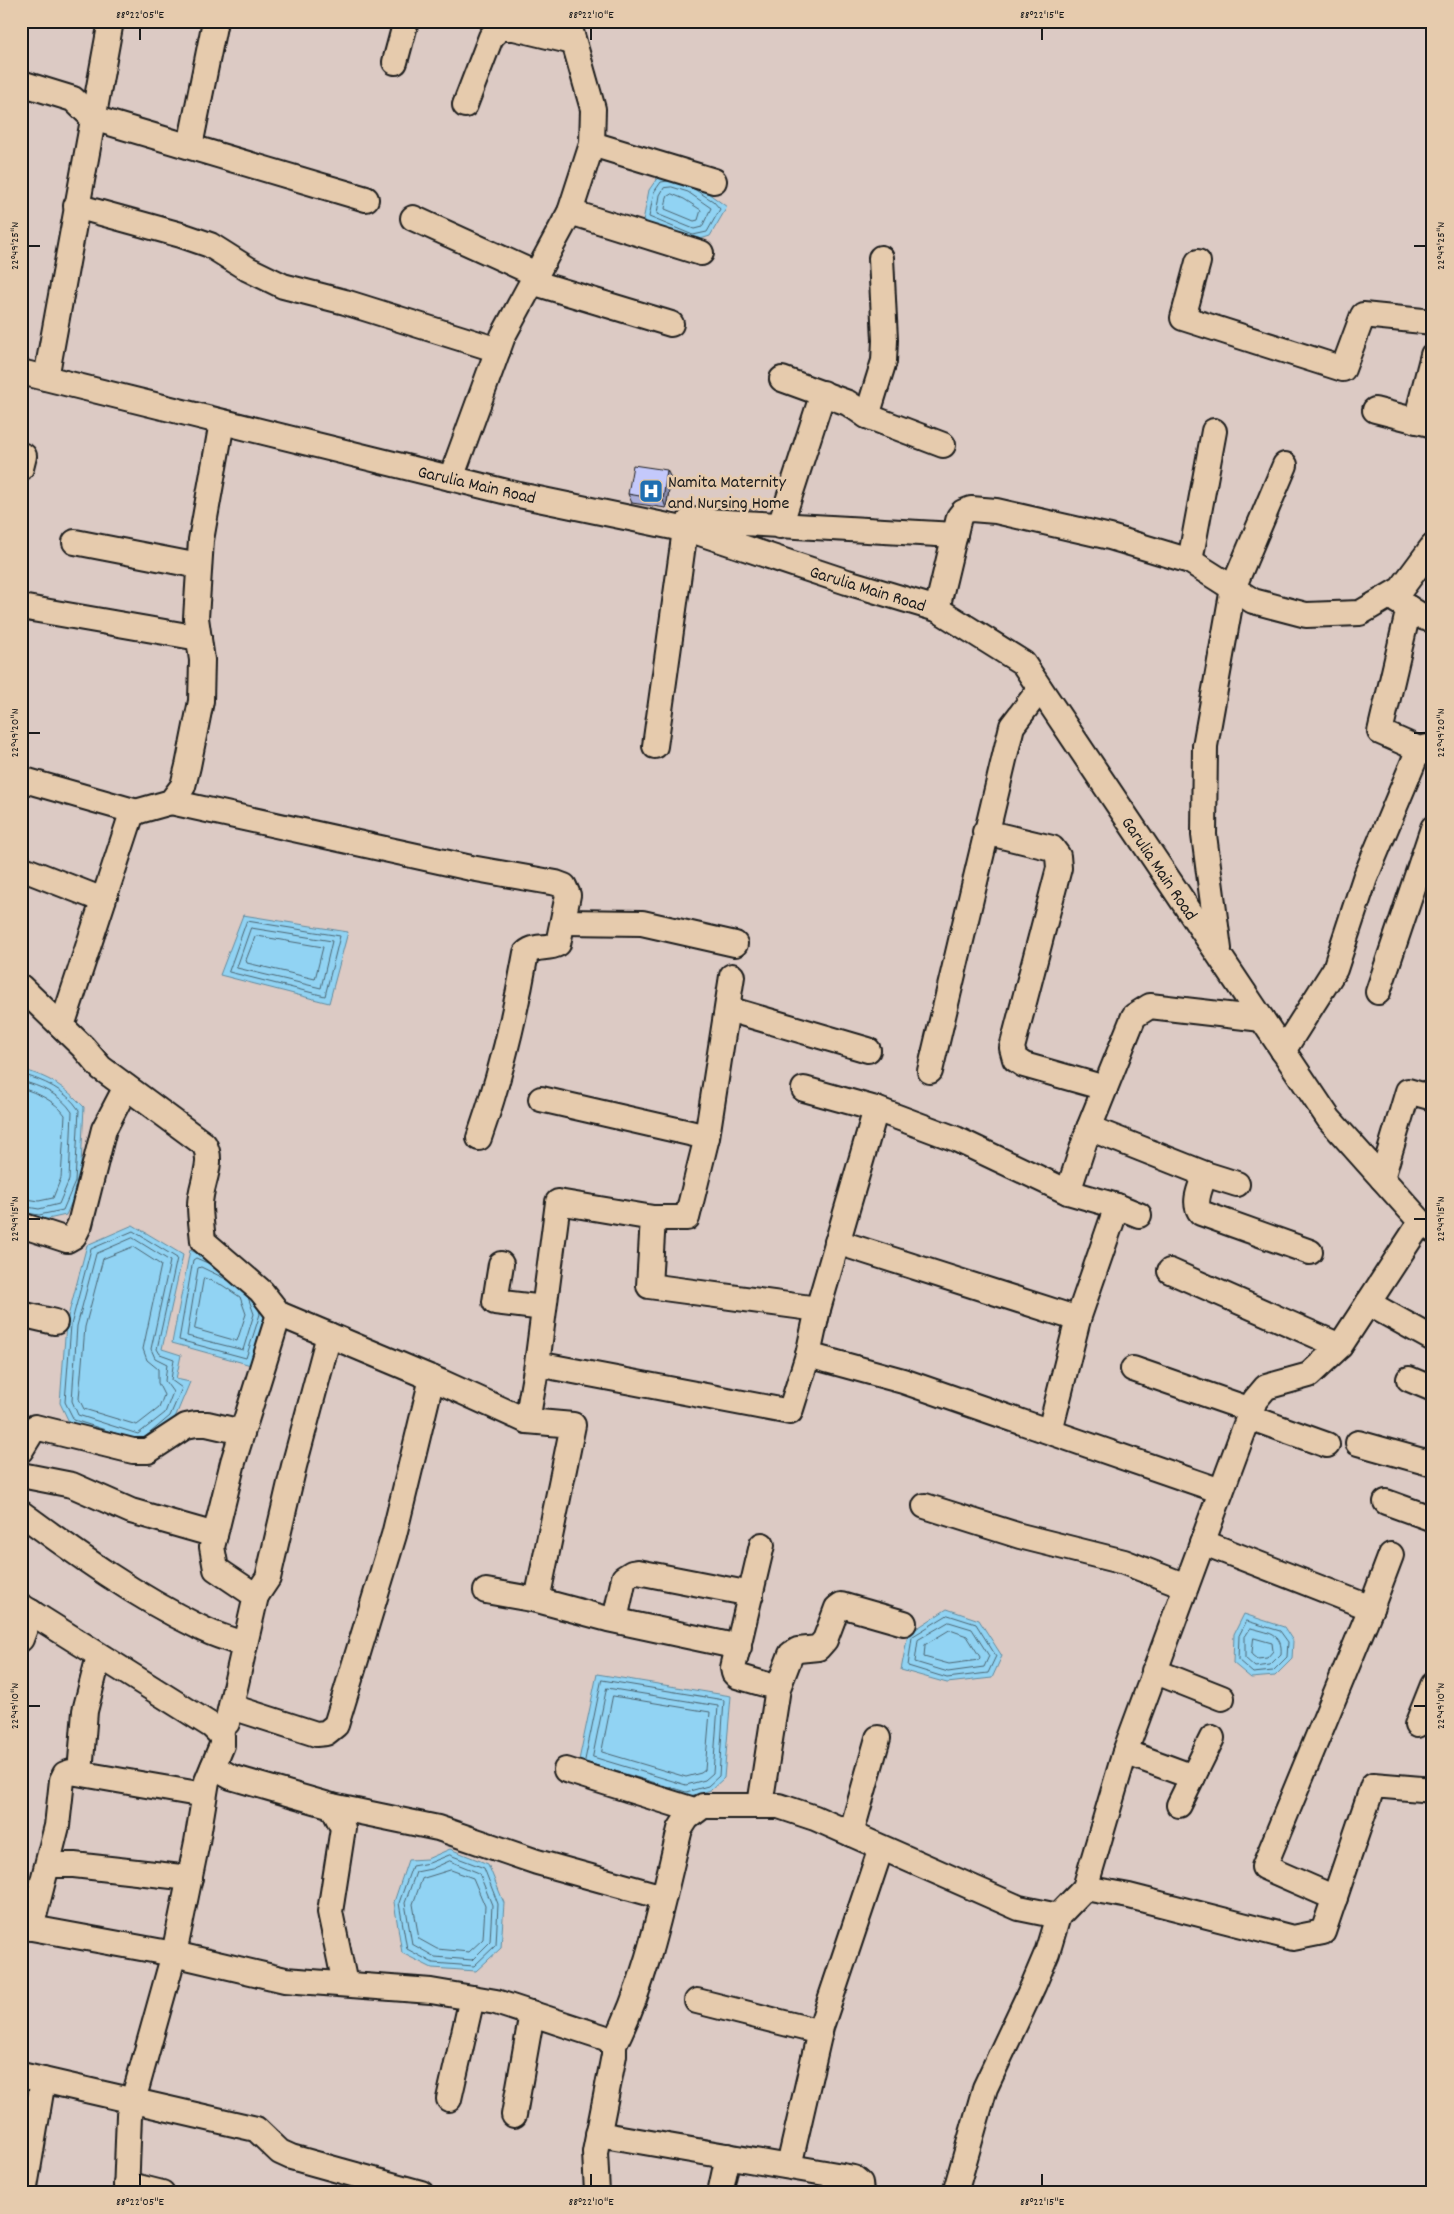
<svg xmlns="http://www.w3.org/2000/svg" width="1454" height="2214" font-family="Dekko,sans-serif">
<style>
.water{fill:#91d3f3;stroke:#628a9d}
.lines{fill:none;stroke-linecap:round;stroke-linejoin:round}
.shore{stroke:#4b6572;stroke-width:1}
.minor-casing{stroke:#1c1c1c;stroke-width:28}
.minor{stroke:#e6cbad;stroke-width:24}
.wall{fill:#a9add8;stroke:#1c1c1c}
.shaded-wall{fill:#898db0;stroke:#1c1c1c}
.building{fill:#c4c9fb;stroke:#1c1c1c}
.ticks{fill:none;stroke:#1c1c1c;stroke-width:2}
.labels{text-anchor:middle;stroke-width:5;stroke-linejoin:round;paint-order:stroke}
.poi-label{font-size:18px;fill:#1c1c1c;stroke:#e6cbad;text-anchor:start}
.street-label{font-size:18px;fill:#1c1c1c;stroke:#e6cbad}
.neatline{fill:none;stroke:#1c1c1c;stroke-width:2}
.ticks-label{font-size:12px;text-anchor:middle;fill:#1c1c1c}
</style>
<rect width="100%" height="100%" fill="#dccac4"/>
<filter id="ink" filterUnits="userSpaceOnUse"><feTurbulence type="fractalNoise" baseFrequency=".02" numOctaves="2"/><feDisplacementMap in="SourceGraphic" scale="10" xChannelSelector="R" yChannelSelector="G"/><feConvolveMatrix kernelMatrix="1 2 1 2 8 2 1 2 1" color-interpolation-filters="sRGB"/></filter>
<g filter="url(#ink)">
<g class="water">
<polygon points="673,175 693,182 727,207 710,236 694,241 643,221 649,190 658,177"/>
<polygon points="243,915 348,932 329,1003 220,975"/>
<path d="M 21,1069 C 49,1077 64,1086 84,1107 L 80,1183 L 66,1215 L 39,1221 L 21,1216 Z"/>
<polygon points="133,1225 183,1255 162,1349 181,1355 176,1379 190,1382 174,1420 141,1446 70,1424 60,1403 66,1324 87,1245"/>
<polygon points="190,1250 231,1268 266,1313 251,1365 172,1343"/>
<polygon points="947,1609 979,1620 1002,1656 992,1678 947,1683 901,1670 908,1634"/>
<polygon points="1244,1614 1284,1627 1293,1641 1292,1659 1275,1676 1251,1678 1233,1663 1234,1634"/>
<polygon points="597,1674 731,1696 724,1778 711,1790 686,1797 578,1765"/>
<polygon points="450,1849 488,1864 504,1903 501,1948 476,1971 432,1968 402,1953 394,1902 408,1860 427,1859"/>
</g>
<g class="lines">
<g class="shore">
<polyline points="668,181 661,182 654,192 649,217 693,235 707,232 720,209 713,201 694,189"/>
<polygon points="672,187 688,192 711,208 702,227 694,229 657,214 660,195 664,188"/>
<polygon points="672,194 684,199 701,210 698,220 694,221 665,209 667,197"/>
<polygon points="247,921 340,936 325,996 229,972"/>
<polygon points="251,928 332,941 321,988 237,968"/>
<polygon points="257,936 323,947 315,979 247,963 246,960 255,937"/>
<path d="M 21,1074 C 43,1080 66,1090 79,1110 L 75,1182 L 63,1210 L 39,1215 L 21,1212"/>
<path d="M 21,1081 C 41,1086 61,1095 72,1112 L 69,1180 L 59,1204 L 39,1209 L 21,1206"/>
<path d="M 21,1088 C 38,1093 55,1101 65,1115 L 61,1178 L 53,1198 L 39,1201 L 21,1198"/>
<polygon points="133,1238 170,1261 151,1349 155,1358 167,1364 165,1381 173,1392 165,1413 138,1434 78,1415 72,1401 77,1326 96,1254"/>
<polygon points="133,1247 161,1265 143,1349 147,1360 158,1369 158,1383 164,1395 159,1408 137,1425 84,1409 79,1399 85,1327 103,1259"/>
<polyline points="210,1264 196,1258 193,1260 179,1340 246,1358 260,1314 259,1310"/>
<polygon points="204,1278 222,1285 240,1297 246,1314 237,1341 195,1329"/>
<polyline points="228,1280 201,1267 198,1268 187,1336 243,1350 254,1314 248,1297"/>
<polyline points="118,1434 74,1420 65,1402 71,1325 91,1249 133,1231 177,1258 157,1349 160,1354 174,1359 171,1380 182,1388 170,1416 144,1438"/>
<polygon points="948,1615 976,1624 996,1656 988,1673 947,1678 908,1666 912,1637"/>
<polygon points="1247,1621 1280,1631 1288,1642 1287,1657 1273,1671 1253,1673 1238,1660 1239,1636"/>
<polygon points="949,1622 972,1629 989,1656 984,1667 948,1672 915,1662 918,1640"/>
<path d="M 1251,1628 C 1268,1633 1283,1633 1281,1654 L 1270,1665 L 1255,1667 L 1245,1658 L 1245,1637 Z"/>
<polygon points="950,1630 967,1636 980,1657 979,1660 949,1664 924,1657 925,1645"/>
<polygon points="1254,1638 1272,1643 1273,1651 1267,1658 1257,1659 1252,1655"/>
<polygon points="602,1680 724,1700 719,1776 708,1786 686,1792 585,1762"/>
<polygon points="607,1688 718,1706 713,1773 705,1780 686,1785 593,1757"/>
<polygon points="613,1696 710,1712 705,1770 701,1773 686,1777 602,1752"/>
<polygon points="450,1855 484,1868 498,1904 496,1945 474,1966 433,1963 407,1949 399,1903 412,1866 429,1863"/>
<polygon points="450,1861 479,1873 492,1905 490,1942 472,1960 435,1957 412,1944 405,1903 416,1872 431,1869"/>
<polygon points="451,1870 473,1878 485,1906 483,1939 469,1952 437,1949 419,1939 413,1904 422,1879"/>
</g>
<g class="minor-casing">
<g id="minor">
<polyline points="395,62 406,21"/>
<polyline points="21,83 73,99 93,118 366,199"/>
<polyline points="465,105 491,37 500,28 514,28 573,42"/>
<polyline points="592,144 714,181"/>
<polyline points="190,146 215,21"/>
<polyline points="76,206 181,235 210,245 248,269 283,286 345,302 498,350"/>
<polyline points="570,212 701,253"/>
<polyline points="413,218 536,274"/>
<polyline points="1198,262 1183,318 1343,369 1363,315 1433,322"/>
<polyline points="532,282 671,324"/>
<polyline points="21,372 519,495 697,532 847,582 937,609 1023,663 1329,1119 1421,1222 1433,1230"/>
<polyline points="46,378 111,21"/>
<polyline points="782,379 848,403 867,416 943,445"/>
<polyline points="1375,410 1433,425"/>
<polyline points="867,416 884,361 885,340 881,258"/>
<polyline points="1416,421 1433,355"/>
<polyline points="21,468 24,456"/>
<polyline points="451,478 503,336 570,212 592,144 593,109 568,21"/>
<polyline points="690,520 955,535"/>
<polyline points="780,526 823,393"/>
<polyline points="75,542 199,566"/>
<polyline points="1190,561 1214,431"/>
<polyline points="1397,601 1425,618 1433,620"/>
<polyline points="21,607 199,638"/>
<polyline points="1409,608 1380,732 1419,749"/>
<polyline points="937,609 959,517 963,512 971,509 996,511 1110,537 1190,561 1253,601 1306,615 1360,613 1401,589 1433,546"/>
<polyline points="655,746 685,530"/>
<polyline points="21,779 137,812"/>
<path d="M 171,802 L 471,868 L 556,883 L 564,886 L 568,895 L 558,944 C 547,950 537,944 526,953 C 515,1016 500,1078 479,1138"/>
<polyline points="985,832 1052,848 1058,856 1059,868 1012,1048 1015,1059 1024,1065 1105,1088"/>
<polyline points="21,868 103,900"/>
<polyline points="564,922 642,923 735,944"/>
<polyline points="1219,949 1204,835 1205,746 1233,588 1285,465"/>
<path d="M 21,987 L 83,1047 L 101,1068 L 204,1144 C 215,1163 200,1184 200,1205 C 200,1217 202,1229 203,1241 L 261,1291 L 279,1314 L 441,1382 L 527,1421 L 537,1364 L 558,1202 L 653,1218 L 649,1286 L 818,1309"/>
<polyline points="1378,992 1433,828"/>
<polyline points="728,1009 868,1050"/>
<polyline points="62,1026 132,813 171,802 183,786 188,766 201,701 202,660 196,618 201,540 222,422"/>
<polyline points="1283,1051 1335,969 1365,878 1419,749 1433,746"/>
<polyline points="930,1071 1012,726 1040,689"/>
<polyline points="804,1089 876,1109 956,1139 1068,1192 1117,1206 1139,1215"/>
<polyline points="541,1099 707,1137"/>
<path d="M 1205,1174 C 1201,1186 1192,1203 1201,1213 L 1310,1252"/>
<polyline points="1382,1178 1408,1091 1433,1098"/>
<polyline points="1237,1184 1205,1174 1089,1128 1134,1016 1150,1006 1262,1019"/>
<polyline points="1068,1192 1089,1128"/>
<polyline points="653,1218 687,1218 707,1137 732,976"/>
<polyline points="21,1225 67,1240 74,1236 80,1224 104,1129 126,1087"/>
<polyline points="837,1242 1078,1319"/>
<polyline points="501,1264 495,1302 544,1308"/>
<polyline points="1170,1271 1340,1346"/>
<polyline points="1368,1303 1433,1339"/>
<polyline points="21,1314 55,1322"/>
<polyline points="808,1355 903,1381 1221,1491"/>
<polyline points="537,1364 790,1412 808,1355 818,1309 876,1109"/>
<polyline points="1133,1369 1251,1410"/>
<polyline points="1409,1379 1433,1389"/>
<polyline points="1249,1417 1327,1445"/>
<polyline points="527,1421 573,1425 537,1600"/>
<polyline points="1050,1431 1078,1319 1117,1206"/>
<polyline points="1358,1443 1433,1464"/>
<polyline points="21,1450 35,1427 133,1451 148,1451 186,1426 196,1424 207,1424 242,1432"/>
<polyline points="21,1475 72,1485 131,1511 215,1535"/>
<polyline points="1386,1502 1433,1519"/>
<polyline points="925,1506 1020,1536 1124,1562 1186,1586"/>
<path d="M 21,1513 C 78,1555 135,1596 199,1627 C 213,1635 230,1639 245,1645"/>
<polyline points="1202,1542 1371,1608"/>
<polyline points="486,1591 537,1600 608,1619 739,1647"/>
<polyline points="256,1596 268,1578 294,1466 329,1335"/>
<polyline points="21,1606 212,1726 222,1736 222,1745 207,1781 197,1842 174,1954 129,2115 126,2193"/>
<polyline points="615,1620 624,1578 632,1573 638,1572 751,1594"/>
<polyline points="21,1639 31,1612"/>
<polyline points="1154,1671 1222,1698"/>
<polyline points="778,1688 791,1654 798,1650 818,1648 825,1640 837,1608 841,1605 904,1623"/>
<polyline points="232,1707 316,1734 326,1733 336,1725 394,1535 432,1378"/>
<polyline points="227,1723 256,1596 216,1569 212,1547 215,1535 233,1462 279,1314"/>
<polyline points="1417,1725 1433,1685"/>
<polyline points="1125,1752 1193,1777"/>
<polyline points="213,1767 231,1777 332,1806 343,1828 330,1912 345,1984"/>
<polyline points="566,1770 694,1810"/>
<polyline points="80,1773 85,1711 99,1656"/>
<polyline points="760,1805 778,1688 737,1676 734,1673 733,1668 762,1545"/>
<polyline points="1179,1805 1212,1738"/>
<polyline points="332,1806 438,1828 537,1862 663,1897"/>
<polyline points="851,1834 878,1738"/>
<polyline points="48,1865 74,1865 190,1878"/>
<polyline points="1085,1888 1129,1896 1293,1938 1323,1932 1373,1785 1433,1790"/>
<polyline points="1335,1898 1264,1867 1371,1608 1391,1555"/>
<polyline points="21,1926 174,1954 285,1980 431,1991 496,2002 606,2038 614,2045 614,2055 595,2152 597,2193"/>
<polyline points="31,1928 57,1826 62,1780 65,1774 71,1772 204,1795"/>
<polyline points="697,2001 820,2032"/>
<path d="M 614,2045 C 648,1978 662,1902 680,1829 L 687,1818 L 703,1806 L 779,1806 L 815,1818 L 1019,1908 L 1058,1916 L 1085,1888 L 1125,1752 L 1255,1400 L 1266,1387 L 1309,1375 L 1340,1346 L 1421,1222"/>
<polyline points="21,2075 256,2129 280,2152 291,2157 421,2193"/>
<polyline points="449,2099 472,1998"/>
<polyline points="514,2115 532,2013"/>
<polyline points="598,2134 854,2178 860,2183 861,2193"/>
<polyline points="789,2166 821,2027 881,1848"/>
<polyline points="126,2184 162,2193"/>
<polyline points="24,2193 43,2080"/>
<polyline points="720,2193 728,2156"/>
<polyline points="955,2193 985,2088 1033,1986 1047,1953 1058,1916"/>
</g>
</g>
<use href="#minor" class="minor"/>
</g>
<polygon class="wall" points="671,478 666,508 632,503 628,494"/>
<polygon class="shaded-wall" points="667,470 671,478 666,508 663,500"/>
<polygon class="building" points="633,465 667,470 663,500 628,494"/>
</g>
<path class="ticks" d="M 140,28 L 140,40M 591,28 L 591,40M 1042,28 L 1042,40M 28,246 L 40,246M 1414,246 L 1426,246M 28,733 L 40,733M 1414,733 L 1426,733M 28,1219 L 40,1219M 1414,1219 L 1426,1219M 28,1706 L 40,1706M 1414,1706 L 1426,1706M 140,2174 L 140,2186M 591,2174 L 591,2186M 1042,2174 L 1042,2186"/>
<defs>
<g id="hospital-square" transform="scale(1.25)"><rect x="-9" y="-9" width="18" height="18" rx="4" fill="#1f6fb2" stroke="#e6cbad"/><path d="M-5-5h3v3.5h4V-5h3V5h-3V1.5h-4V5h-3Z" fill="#fff"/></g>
</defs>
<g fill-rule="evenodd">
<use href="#hospital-square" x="651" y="491"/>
</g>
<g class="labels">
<g class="poi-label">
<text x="668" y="487">Namita Maternity<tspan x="668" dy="21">and Nursing Home</tspan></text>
</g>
<g class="street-label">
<text transform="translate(477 484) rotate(13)" y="6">Garulia Main Road</text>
<text transform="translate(868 588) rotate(17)" y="6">Garulia Main Road</text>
<text transform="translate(1160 868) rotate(56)" y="6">Garulia Main Road</text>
</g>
</g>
<rect width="1454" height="2214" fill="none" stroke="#e6cbad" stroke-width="55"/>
<rect x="28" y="28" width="1398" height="2158" class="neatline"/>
<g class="ticks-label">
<text x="140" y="18">88°22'05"E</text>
<text x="591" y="18">88°22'10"E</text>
<text x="1042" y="18">88°22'15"E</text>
<text transform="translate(14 246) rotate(-90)" y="4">22°49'25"N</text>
<text transform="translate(1440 246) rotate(-90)" y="4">22°49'25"N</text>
<text transform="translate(14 733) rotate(-90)" y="4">22°49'20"N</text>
<text transform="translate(1440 733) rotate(-90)" y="4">22°49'20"N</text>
<text transform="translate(14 1219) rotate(-90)" y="4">22°49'15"N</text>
<text transform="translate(1440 1219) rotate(-90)" y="4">22°49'15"N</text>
<text transform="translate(14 1706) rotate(-90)" y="4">22°49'10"N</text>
<text transform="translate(1440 1706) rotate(-90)" y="4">22°49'10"N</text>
<text x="140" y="2205">88°22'05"E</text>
<text x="591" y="2205">88°22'10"E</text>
<text x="1042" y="2205">88°22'15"E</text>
</g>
</svg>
